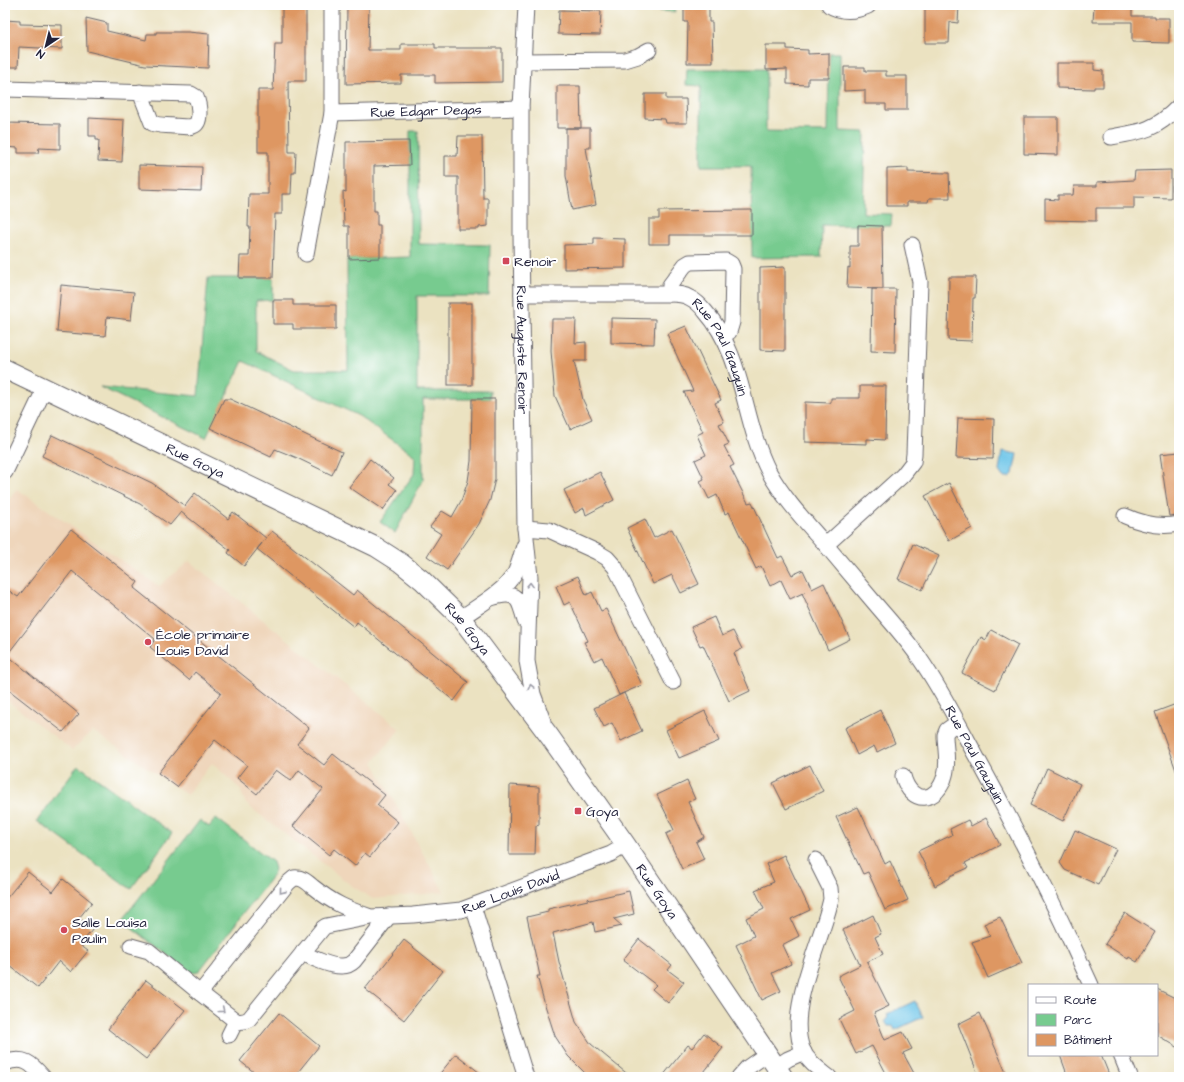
<svg xmlns="http://www.w3.org/2000/svg" width="1184" height="1082" font-family="'Architects Daughter',sans-serif">
<style>
.built{fill:#efd6bb}
.green{fill:#77cb8f;stroke:#4c7665}
.water{fill:#6ac4e8;stroke:#467392}
.building{fill:#de9762}
.lines{fill:none;stroke-linecap:round;stroke-linejoin:round}
.minor-casing{stroke:#68656a;stroke-width:17}
.tertiary-casing{stroke:#68656a;stroke-width:21}
.minor{stroke:#fff;stroke-width:15}
.tertiary{stroke:#fff;stroke-width:19}
.oneway{stroke:#9c9ca7}
.poi-dot{fill:#d1495b;stroke:#fff;stroke-width:1.5}
.labels{text-anchor:middle;stroke-width:4;stroke-linejoin:round;paint-order:stroke}
.street-label{font-size:14px;fill:#22223b;stroke:#fff}
.poi-label{font-size:14px;fill:#22223b;stroke:#fff;text-anchor:start}
</style>
<rect width="100%" height="100%" fill="#fff"/>
<filter id="ink" filterUnits="userSpaceOnUse"><feTurbulence type="fractalNoise" baseFrequency=".025" numOctaves="2"/><feDisplacementMap in="SourceGraphic" scale="8" xChannelSelector="R" yChannelSelector="G"/><feConvolveMatrix kernelMatrix="1 2 1 2 8 2 1 2 1" color-interpolation-filters="sRGB"/></filter>
<filter id="wash" filterUnits="userSpaceOnUse"><feTurbulence type="fractalNoise" baseFrequency=".012" numOctaves="4" result="noise"/><feDisplacementMap in="SourceGraphic" scale="16" xChannelSelector="R" yChannelSelector="G"/><feGaussianBlur stdDeviation="0.9" result="paint"/><feColorMatrix in="noise" values="0 0 0 0 0 0 0 0 0 0 0 0 0 0 0 0 0 1.4 0 .05"/><feComposite in="paint" operator="in"/></filter>
<g filter="url(#wash)">
<rect width="100%" height="100%" fill="#ebe2c1"/>
<polygon class="built" points="17,489 159,586 189,561 400,729 373,762 444,892 373,899 352,886 246,804 240,789 212,763 187,795 93,731 72,750 5,699 5,505"/>
<g class="green">
<polygon points="659,5 675,5 675,12 659,11"/>
<polygon points="829,53 840,53 840,131 865,132 863,213 892,214 891,226 822,225 821,257 752,258 751,166 701,166 701,86 686,85 687,69 766,69 766,131 828,132"/>
<polygon points="410,131 418,131 419,244 490,245 489,296 417,296 417,391 490,391 490,399 423,399 423,480 395,533 380,522 414,474 415,456 359,416 243,361 206,438 100,387 198,396 208,278 273,278 273,300 256,301 256,351 294,370 348,370 347,259 410,257"/>
<polygon points="78,765 172,833 131,889 37,821"/>
<polygon points="216,818 273,862 275,869 273,875 200,970 194,973 188,971 122,920 200,820 209,827"/>
</g>
<g class="water">
<polygon points="1002,451 1017,454 1013,474 1010,477 1003,477 999,471"/>
<polygon points="915,1001 923,1017 895,1030 893,1026 888,1026 885,1021 888,1017 887,1014"/>
</g>
<g id="blocks">
<g class="building">
<polygon points="282,5 306,5 306,81 288,81 289,152 296,152 295,173 292,173 291,194 282,194 282,214 275,214 273,278 239,278 240,256 249,256 250,227 248,227 249,194 268,194 268,152 258,152 258,90 273,90 275,44 282,44"/>
<polygon points="347,5 369,5 368,50 401,50 401,44 435,44 435,48 502,48 502,82 435,83 435,75 401,75 401,83 346,84"/>
<polygon points="684,5 709,5 709,22 712,22 713,63 687,63 688,22 684,22"/>
<polygon points="925,5 959,5 958,23 950,22 949,43 925,43"/>
<polygon points="1094,5 1132,5 1132,16 1155,16 1155,18 1169,18 1169,43 1132,42 1132,22 1093,22"/>
<polygon points="559,10 601,11 600,35 558,34"/>
<polygon points="86,18 107,23 107,31 146,40 147,34 156,34 156,32 188,32 209,34 208,68 145,65 87,51"/>
<polygon points="5,20 20,21 20,24 62,25 62,49 19,47 18,67 5,67"/>
<polygon points="766,45 787,45 787,49 808,50 808,54 829,53 829,78 808,78 808,85 787,84 787,69 766,70"/>
<polygon points="1057,63 1094,63 1094,70 1103,71 1103,87 1094,87 1094,89 1057,88"/>
<polygon points="844,67 865,67 865,71 886,71 886,76 907,76 907,110 886,110 886,104 865,104 865,90 844,91"/>
<polygon points="557,86 580,86 581,128 557,128"/>
<polygon points="645,94 666,94 666,99 686,99 687,123 666,123 665,119 645,118"/>
<polygon points="1024,117 1058,117 1058,155 1024,154"/>
<polygon points="89,118 124,120 122,162 98,161 99,140 96,140 96,136 89,136"/>
<polygon points="5,123 60,124 60,149 39,148 38,153 18,153 18,148 5,147"/>
<polygon points="566,128 590,128 590,148 586,148 596,205 572,210 566,176"/>
<polygon points="458,136 482,136 483,198 488,198 488,226 479,227 479,229 458,229 458,177 445,177 445,156 457,156"/>
<polygon points="409,141 410,165 374,166 374,211 377,211 377,225 380,225 380,258 349,259 349,226 344,226 343,191 346,192 346,142"/>
<polygon points="139,165 202,167 201,191 139,189"/>
<polygon points="908,168 908,172 949,173 950,198 929,198 928,202 907,202 907,206 887,206 887,169"/>
<polygon points="1171,170 1171,198 1134,197 1134,208 1096,208 1096,221 1045,220 1045,199 1058,200 1058,195 1073,195 1074,186 1097,186 1097,182 1134,180 1135,171"/>
<polygon points="752,210 752,235 670,235 670,244 649,244 649,219 659,219 659,211"/>
<polygon points="858,225 882,226 883,289 847,288 848,267 850,268 850,246 858,246"/>
<polygon points="594,238 625,239 625,268 564,269 564,245 594,244"/>
<polygon points="785,267 785,351 760,350 760,268"/>
<polygon points="949,277 976,277 975,298 973,298 972,341 948,340"/>
<polygon points="61,285 134,292 131,320 107,317 105,336 57,332"/>
<polygon points="872,289 896,289 895,352 871,351"/>
<polygon points="273,300 293,300 293,305 336,305 336,329 293,329 293,324 273,324"/>
<rect x="448" y="303" width="24" height="82"/>
<polygon points="611,318 655,319 654,344 611,343"/>
<polygon points="552,319 576,319 575,343 586,342 586,361 574,361 583,400 592,419 570,429 555,396 551,351"/>
<polygon points="686,326 721,400 715,403 724,422 719,424 729,444 724,446 734,465 730,467 748,503 752,502 778,558 782,556 792,575 803,570 812,589 824,583 850,639 828,650 802,593 805,592 790,599 781,580 770,586 761,566 756,569 729,512 725,514 717,495 709,499 700,481 704,479 695,460 706,455 697,435 703,432 684,392 693,391 667,334"/>
<polygon points="860,386 886,386 885,440 867,439 867,444 805,442 805,402 831,403 831,398 860,398"/>
<polygon points="224,399 230,399 342,452 332,475 295,457 275,449 271,457 210,428"/>
<polygon points="472,399 495,399 495,479 490,500 479,524 447,570 427,556 441,534 430,527 442,511 452,517 461,501 468,481 471,461"/>
<polygon points="958,418 994,419 993,459 956,458"/>
<polygon points="52,435 152,483 185,506 195,493 228,519 233,512 266,538 244,566 228,553 230,550 181,512 170,525 140,504 42,456"/>
<polygon points="1179,452 1179,515 1169,516 1160,454"/>
<polygon points="370,459 394,478 389,484 397,490 383,510 349,487"/>
<polygon points="600,472 614,500 586,515 584,508 575,513 564,490"/>
<polygon points="949,483 972,528 949,541 925,496"/>
<polygon points="645,519 654,538 672,529 699,584 681,593 672,575 653,584 627,528"/>
<polygon points="71,529 138,582 134,588 309,728 297,744 324,765 333,754 385,795 377,805 398,822 370,857 365,853 355,866 334,849 329,855 293,826 323,789 299,770 291,781 276,770 257,794 237,778 247,765 215,740 177,787 158,773 221,693 195,672 189,680 150,647 155,639 72,571 7,655 79,714 63,732 5,687 5,588 18,597"/>
<polygon points="272,531 353,595 357,590 468,682 454,701 357,622 354,627 257,549"/>
<polygon points="913,544 939,556 922,590 898,579"/>
<polygon points="578,576 586,595 592,592 601,611 606,609 642,685 619,695 602,657 594,661 584,642 588,641 570,602 564,605 556,586"/>
<polygon points="714,617 722,636 733,631 742,649 734,653 750,691 729,701 703,645 700,646 691,627"/>
<polygon points="991,630 1018,645 995,690 962,673 981,637 986,640"/>
<polygon points="624,693 642,731 621,741 612,723 604,727 594,708"/>
<polygon points="1179,703 1179,773 1177,773 1155,712"/>
<polygon points="880,710 895,743 877,752 874,746 857,755 845,728"/>
<polygon points="705,711 719,741 679,758 666,730"/>
<polygon points="810,765 823,791 786,809 773,783"/>
<polygon points="1047,768 1080,784 1063,821 1030,805"/>
<polygon points="687,781 695,799 688,802 704,837 696,842 704,859 682,869 666,834 674,830 657,795"/>
<polygon points="510,785 539,787 539,825 536,826 535,855 509,855"/>
<polygon points="858,807 885,864 890,861 908,900 885,910 868,872 863,874 836,817"/>
<polygon points="986,818 1000,845 965,863 968,868 950,876 950,878 935,886 918,851 952,835 950,829 968,820 971,826"/>
<polygon points="1075,830 1116,849 1098,885 1065,870 1060,863"/>
<polygon points="784,855 810,910 791,919 799,936 782,945 791,964 772,973 781,991 762,1000 736,945 754,936 746,918 764,909 755,890 774,882 766,864"/>
<polygon points="28,872 53,892 63,879 92,902 79,918 93,929 80,945 88,951 71,972 59,961 38,988 5,962 5,900"/>
<polygon points="629,891 634,914 614,919 622,926 595,932 593,922 553,933 559,962 576,1022 591,1044 631,1077 589,1077 568,1056 555,1036 545,1005 537,976 540,976 527,917 548,912 548,909 588,900 588,898 590,900"/>
<polygon points="1125,913 1155,932 1137,962 1129,957 1128,959 1105,944"/>
<polygon points="873,915 881,934 875,937 883,954 867,962 889,1006 874,1013 885,1040 903,1032 912,1049 903,1053 916,1077 888,1077 872,1046 856,1054 839,1019 855,1011 838,976 860,965 843,930"/>
<polygon points="1000,917 1022,963 988,978 972,942 990,936 984,924"/>
<polygon points="639,939 672,965 668,970 684,982 668,1003 652,989 656,985 623,960"/>
<polygon points="404,940 443,971 404,1020 365,989"/>
<polygon points="146,980 185,1010 146,1059 108,1029"/>
<polygon points="1157,989 1179,1000 1179,1048 1157,1035"/>
<polygon points="279,1013 319,1046 294,1077 260,1077 240,1061"/>
<polygon points="980,1013 1008,1077 979,1077 958,1024"/>
<polygon points="704,1033 723,1048 700,1077 662,1077 688,1045 692,1048"/>
<polygon points="456,1054 485,1077 437,1077"/>
<polygon points="1060,1055 1101,1055 1110,1077 1068,1077"/>
</g>
</g>
</g>
<g filter="url(#ink)">
<use href="#blocks" fill-opacity="0" stroke="#68656a" stroke-width="1"/>
<g class="lines">
<g class="minor-casing">
<g id="minor">
<path id="s1" d="M 526,5 L 521,108 L 521,234 L 525,528 L 530,577 L 527,661 L 533,694 L 543,721"/>
<path d="M 829,5 C 842,13 854,12 868,6"/>
<polyline points="523,61 625,60 638,56 649,50"/>
<path d="M 5,89 L 191,94 L 196,97 C 199,104 202,123 193,126 C 188,128 179,126 174,126 C 166,125 159,126 152,123 L 140,92"/>
<path id="s2" d="M 332,113 L 521,108"/>
<path d="M 1111,137 C 1142,132 1156,130 1179,106"/>
<polyline points="306,254 332,113 332,5"/>
<path id="s3" d="M 522,294 L 670,294 C 677,294 684,294 690,298 C 696,301 701,306 705,311 C 745,356 742,420 769,472 C 784,499 805,521 825,544 C 841,563 857,582 873,601 C 889,620 906,638 920,659 C 941,689 958,723 976,756 C 1017,830 1056,907 1091,985"/>
<polyline points="670,294 670,285 685,265 690,262 726,261 731,264 733,269 732,322 729,332 723,336"/>
<polyline points="5,472 45,388"/>
<path d="M 1125,516 C 1143,524 1160,528 1179,524"/>
<polyline points="525,528 549,530 597,552 607,558 615,567 673,682"/>
<polyline points="826,545 903,475 913,462 914,454 920,282 912,245"/>
<path d="M 491,598 C 517,590 519,598 525,621"/>
<path d="M 461,618 C 479,605 503,593 515,573 C 519,565 521,555 524,546"/>
<path d="M 903,776 C 911,806 938,803 945,775 C 949,762 945,748 945,735 L 947,730 L 957,723"/>
<path d="M 816,860 L 830,888 L 831,899 C 822,942 785,1010 803,1051 C 808,1062 820,1070 829,1077"/>
<polyline points="473,906 526,1077"/>
<path id="s4" d="M 371,917 C 347,909 333,903 313,887 C 307,882 302,877 294,878 L 288,883 L 200,993 L 236,1021 C 241,1022 244,1022 249,1019 L 323,928 L 326,926 L 371,917 L 413,915 L 461,910 L 611,854 L 626,845"/>
<polyline points="131,946 149,951 200,993"/>
<path d="M 303,952 C 310,958 333,967 342,966 C 347,966 351,964 354,961 L 389,916"/>
<polyline points="229,1035 236,1021"/>
<polyline points="1121,1055 1130,1077"/>
<path d="M 5,1063 C 24,1056 31,1063 43,1077"/>
<polyline points="776,1067 788,1059 804,1052"/>
<polyline points="739,1077 747,1068 767,1054"/>
</g>
</g>
<g class="tertiary-casing">
<g id="tertiary">
<path id="s5" d="M 5,369 L 376,547 L 401,563 L 422,580 L 461,618 L 550,737 L 626,845 L 783,1077"/>
</g>
</g>
<use href="#minor" class="minor"/>
<use href="#tertiary" class="tertiary"/>
</g>
<defs><path id="oneway-chevron" d="M-2-3.5L2.5 0L-2 3.5" fill="none" stroke-width="1.6" stroke-linecap="round" stroke-linejoin="round"/></defs>
<g class="oneway">
<use href="#oneway-chevron" transform="translate(530 585) rotate(-88)"/>
<use href="#oneway-chevron" transform="translate(531 687) rotate(-103)"/>
<use href="#oneway-chevron" transform="translate(282 891) rotate(129)"/>
<use href="#oneway-chevron" transform="translate(222 1010) rotate(39)"/>
</g>
</g>
<g class="poi-dot">
<rect x="502" y="257" width="8" height="8" rx="2"/>
<circle cx="148" cy="642" r="4"/>
<rect x="574" y="807" width="8" height="8" rx="2"/>
<circle cx="64" cy="930" r="4"/>
</g>
<g class="labels">
<g class="street-label">
<text dy="5" stroke="none"><textPath href="#s2" startOffset="94">Rue Edgar Degas</textPath></text>
<text dy="5" stroke="none"><textPath href="#s1" startOffset="345">Rue Auguste Renoir</textPath></text>
<text dy="5" stroke="none"><textPath href="#s3" startOffset="228">Rue Paul Gauguin</textPath></text>
<text dy="5" stroke="none"><textPath href="#s5" startOffset="211">Rue Goya</textPath></text>
<text dy="5" stroke="none"><textPath href="#s5" startOffset="535">Rue Goya</textPath></text>
<text dy="5" stroke="none"><textPath href="#s3" startOffset="714">Rue Paul Gauguin</textPath></text>
<text dy="5" stroke="none"><textPath href="#s4" startOffset="605">Rue Louis David</textPath></text>
<text dy="5" stroke="none"><textPath href="#s5" startOffset="859">Rue Goya</textPath></text>
</g>
<g class="poi-label">
<text x="514" y="266">Renoir</text>
<text x="156" y="639">École primaire<tspan x="156" dy="16">Louis David</tspan></text>
<text x="586" y="816">Goya</text>
<text x="72" y="927">Salle Louisa<tspan x="72" dy="16">Paulin</tspan></text>
</g>
</g>
<rect width="1184" height="1082" fill="none" stroke="#fff" stroke-width="20"/>
<rect x="1028" y="984" width="130" height="72" fill="#ffffff" stroke="#a7a7b1"/>
<rect x="1036" y="997" width="20" height="6" fill="#ffffff" stroke="#a7a7b1"/>
<text x="1064" y="1004" font-size="12" fill="#22223b">Route</text>
<rect x="1036" y="1014" width="20" height="12" fill="#77cb8f" stroke="#a7a7b1"/>
<text x="1064" y="1024" font-size="12" fill="#22223b">Parc</text>
<rect x="1036" y="1034" width="20" height="12" fill="#de9762" stroke="#a7a7b1"/>
<text x="1064" y="1044" font-size="12" fill="#22223b">Bâtiment</text>
<g transform="translate(46 46) rotate(215)" stroke="#ffffff" stroke-width="3" paint-order="stroke">
<path d="M0-3L7 15L0 10L-7 15Z" fill="#22223b"/>
<text y="-6" font-size="11" font-weight="bold" text-anchor="middle" fill="#22223b">N</text>
</g>
</svg>
